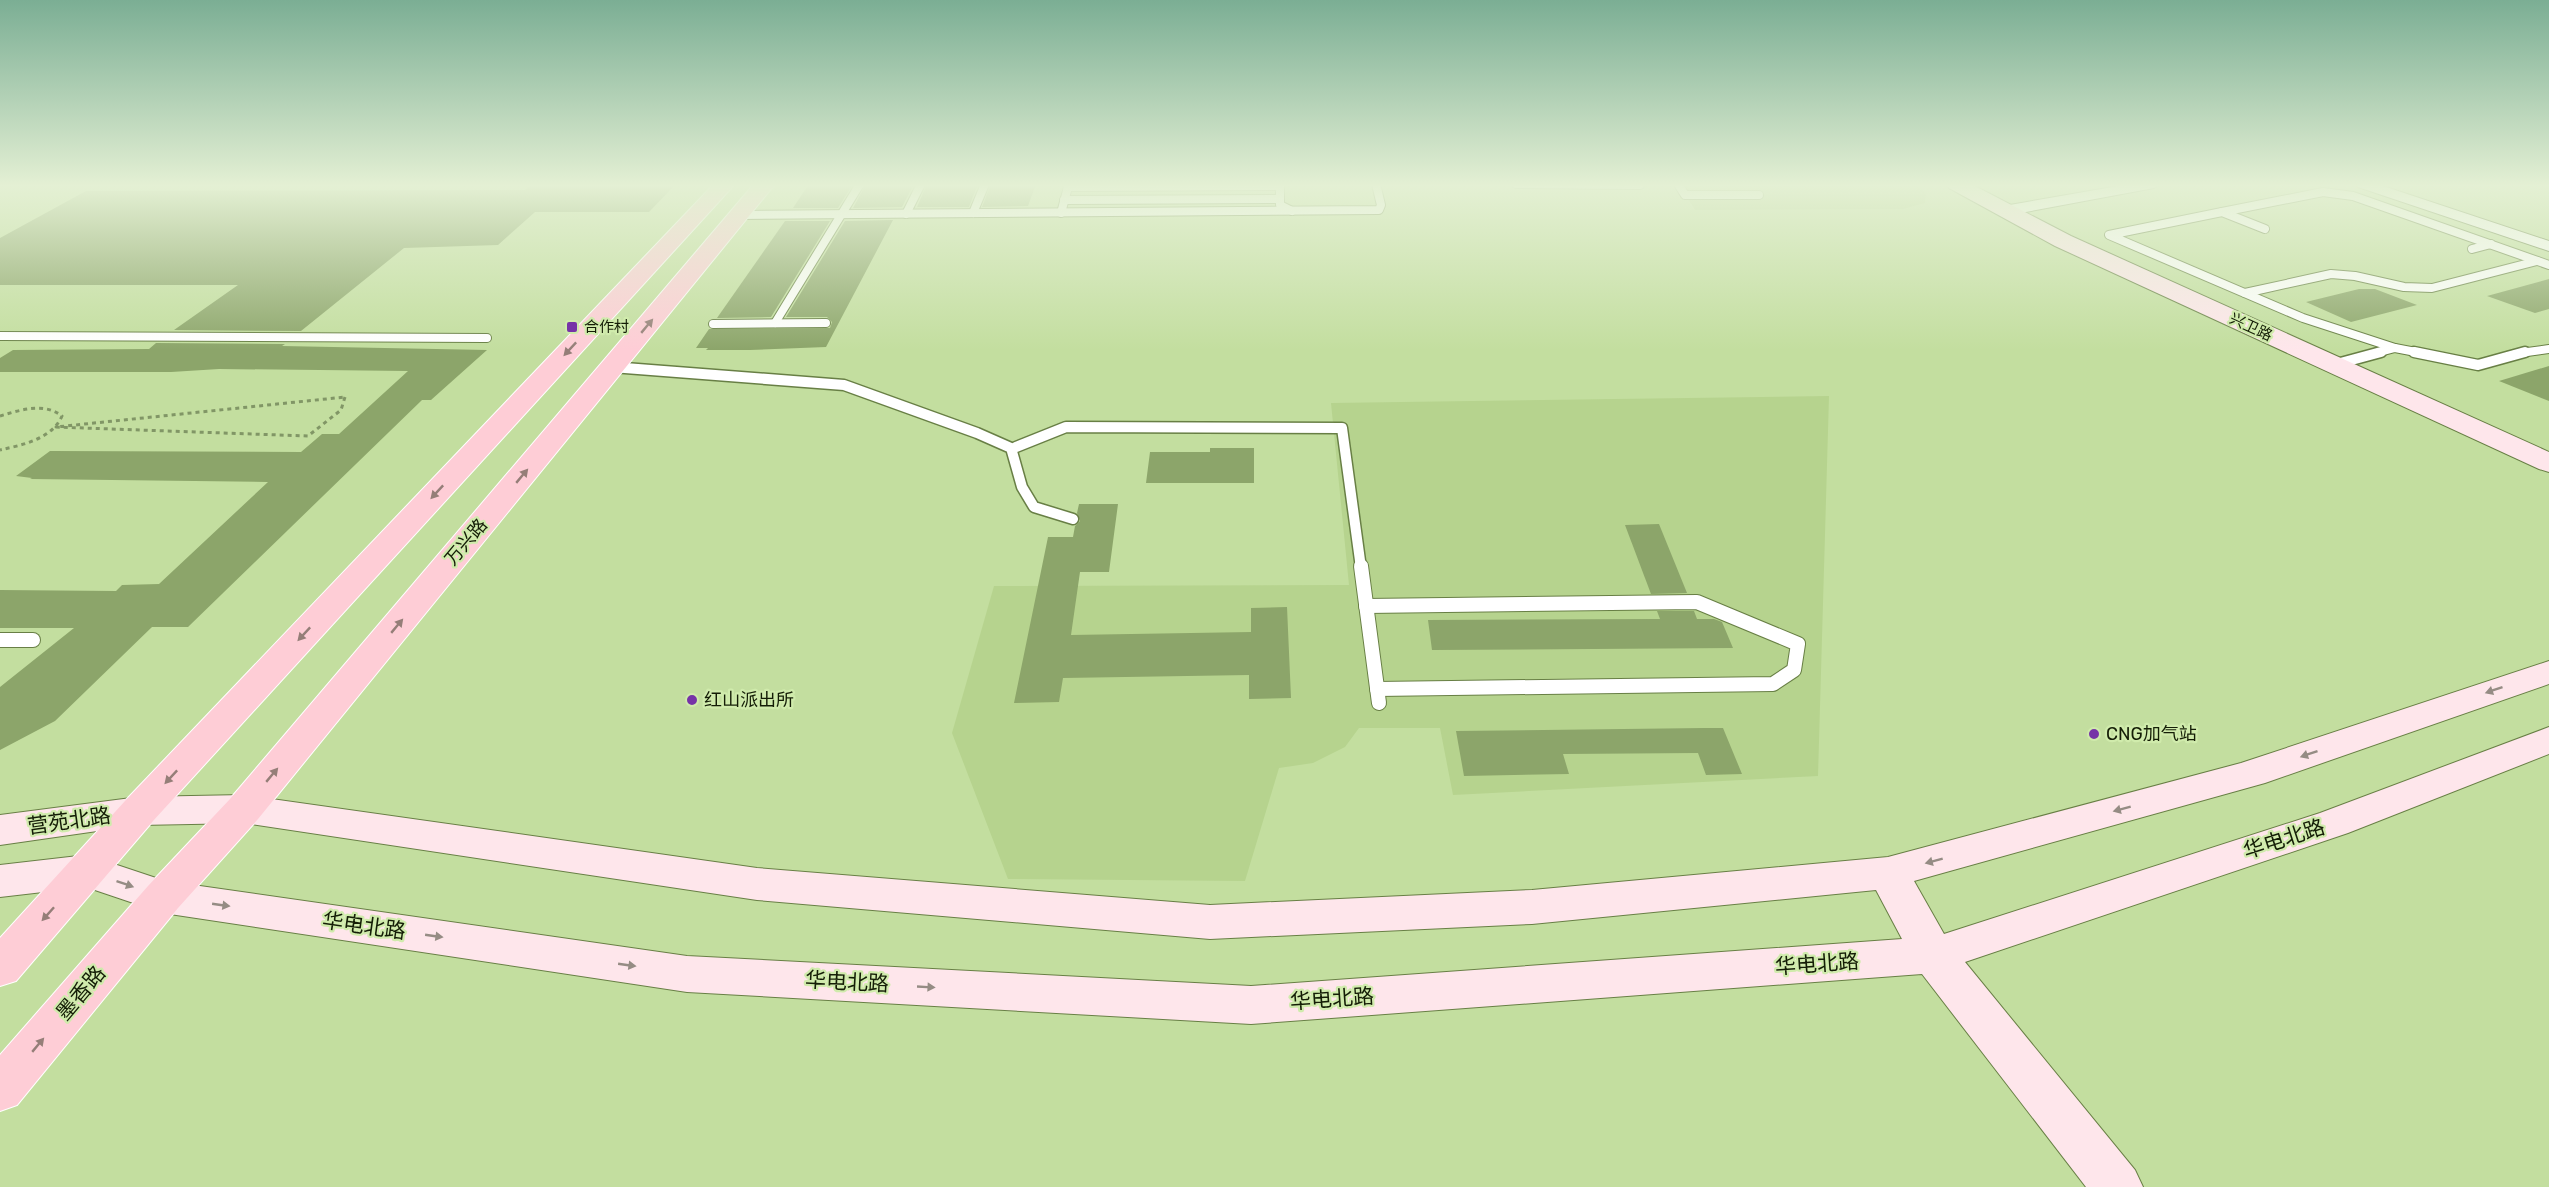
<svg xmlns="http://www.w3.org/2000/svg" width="2549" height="1187" font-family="Rubik,'Noto Sans SC',sans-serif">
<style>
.built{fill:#b6d38e}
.building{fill:#8ca56a}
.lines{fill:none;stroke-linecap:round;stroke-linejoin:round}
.lane-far2-casing{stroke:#687f45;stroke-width:10}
.lane-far1-casing{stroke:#687f45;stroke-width:13}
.lane-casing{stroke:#687f45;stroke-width:16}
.street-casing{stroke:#687f45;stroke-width:2}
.secondary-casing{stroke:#687f45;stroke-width:2}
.primary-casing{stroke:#fff;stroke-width:2}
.path{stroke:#819666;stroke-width:3;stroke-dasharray:4 4;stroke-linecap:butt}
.lane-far2{stroke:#fff;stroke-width:8}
.lane-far1{stroke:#fff;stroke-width:10}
.lane{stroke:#fff;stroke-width:14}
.street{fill:#fff;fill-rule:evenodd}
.secondary{fill:#fee6eb;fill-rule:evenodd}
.primary{fill:#fecdd6;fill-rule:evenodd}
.oneway{fill:#957e78}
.oneway2{fill:#958c84}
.poi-dot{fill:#7633a7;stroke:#d0ebac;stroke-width:2}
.labels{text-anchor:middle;stroke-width:4.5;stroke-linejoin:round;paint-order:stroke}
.far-poi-label{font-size:15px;fill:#141d06;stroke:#d0ebac;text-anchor:start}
.far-street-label{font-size:15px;fill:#141d06;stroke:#d0ebac}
.street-label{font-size:18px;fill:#141d06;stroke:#d0ebac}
.poi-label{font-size:18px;fill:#141d06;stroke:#d0ebac;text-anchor:start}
.near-street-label{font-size:21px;fill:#141d06;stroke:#d0ebac}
</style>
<rect width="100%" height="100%" fill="#c3de9f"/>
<g class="built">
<polygon points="1679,184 1915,184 1926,193 1925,203 1903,209 1695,210"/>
<polygon points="1829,396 1818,776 1453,795 1440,728 1359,728 1345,747 1313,763 1279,768 1245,881 1008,879 952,733 994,586 1349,585 1331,403"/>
</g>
<g class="building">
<polygon points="532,184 676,184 649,212 535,212 498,245 404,248 301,331 174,330 238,285 0,285 0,238 86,191 525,190"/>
<polygon points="809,184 853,184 838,208 793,208"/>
<polygon points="866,184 914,184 902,207 853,208"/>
<polygon points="927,184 978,184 969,207 917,207"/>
<polygon points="991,184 1036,184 1028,206 982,207"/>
<polygon points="893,220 826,347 750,350 706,350 708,348 696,348 709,329 830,328 832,322 827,317 786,317 845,221"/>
<polygon points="785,221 830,221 771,317 717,318"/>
<polygon points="2549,279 2549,309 2535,313 2487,296"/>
<polygon points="2359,289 2375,289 2417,305 2351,322 2306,302"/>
<polygon points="156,343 285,344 282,346 487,350 431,400 422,400 188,627 152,627 55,721 0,750 0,687 74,628 0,628 0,590 116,591 122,585 159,584 268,482 30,479 32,478 16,476 50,451 301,452 322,434 339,434 408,371 219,369 171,372 0,372 0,358 13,350 149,349"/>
<polygon points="2549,366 2549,401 2499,381"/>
<polygon points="1210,448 1254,448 1254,483 1146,483 1150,452 1210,452"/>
<polygon points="1079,504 1118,504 1109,572 1080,572 1071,635 1251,632 1251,608 1287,607 1291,698 1249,699 1249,675 1063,678 1059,702 1014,703 1048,537 1073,537 1075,526 1080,521 1077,513"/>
<polygon points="1659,524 1687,593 1651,594 1625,525"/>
<polygon points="1657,611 1694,611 1697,619 1714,619 1722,622 1733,648 1432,650 1428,620 1660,619"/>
<polygon points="1704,728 1723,728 1742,774 1706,775 1698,753 1563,754 1569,774 1464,776 1456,731"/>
</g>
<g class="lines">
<g class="lane-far2-casing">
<g id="lane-far2">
<polyline points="1516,184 1640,185"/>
<polyline points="1678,184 1685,195 1759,195"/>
<polyline points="1064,200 1280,199"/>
<polyline points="2222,212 2323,192 2353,196 2549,265"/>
<polyline points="973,213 985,184"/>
<polyline points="1061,213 1068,187 1280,186 1280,205 1292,211"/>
<polyline points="906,214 921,184"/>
<polyline points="739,215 1379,210 1381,205 1376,184"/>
<polyline points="2265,229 2222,212 2109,235 2303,318 2395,348"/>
<polyline points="2472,249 2491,244"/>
<polyline points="2245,293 2331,274 2355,276 2404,287 2432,288 2537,261"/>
<polyline points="775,323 860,184"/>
<polyline points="713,324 826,323"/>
<polyline points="0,336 487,338"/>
<polyline points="2376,353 2395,348 2421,353"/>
<polyline points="2520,353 2549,349"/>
</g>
</g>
<g class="lane-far1-casing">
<g id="lane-far1">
<polyline points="2414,352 2478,365 2525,352"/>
<polyline points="2333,365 2381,352"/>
<polyline points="612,367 844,385 977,433 1011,448 1022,487 1034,507 1073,519"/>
<polyline points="1016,447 1066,427 1342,428 1361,568"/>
</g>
</g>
<g class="lane-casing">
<g id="lane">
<polyline points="1361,566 1379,703"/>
<polyline points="1366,606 1697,602 1798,644 1794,670 1773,684 1377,689"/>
<polyline points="0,640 33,640"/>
</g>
</g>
<g class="street-casing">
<g id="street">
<polygon points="2130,184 2161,184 2154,188 2004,216 1996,211 2004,206"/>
<polygon points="2356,184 2377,184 2549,241 2549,251 2358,187"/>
</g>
</g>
<g class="secondary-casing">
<g id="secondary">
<polygon points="1946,184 1971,184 2071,236 2549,452 2549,472 2539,469 2055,246 1949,188"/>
<polygon points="2549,661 2549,684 2265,783 1914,881 1944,934 2320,813 2549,727 2549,754 2348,833 1965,962 2135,1170 2143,1187 2086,1187 1922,974 1251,1024 687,992 163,913 86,887 0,897 0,865 87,855 165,881 687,956 1251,986 1902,939 1876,890 1532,924 1210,939 757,900 244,823 139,825 0,845 0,815 139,797 244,795 757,868 1210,905 1532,890 1888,857 2241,763"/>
</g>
</g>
<g class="primary-casing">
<g id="primary">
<polygon points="714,184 735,184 153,821 16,981 0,986 0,938 125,801"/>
<polygon points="754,184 775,184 258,819 178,908 17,1105 0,1111 0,1055 148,886 230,799"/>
</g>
</g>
<g class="path">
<polygon points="345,397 341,410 308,436 56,427"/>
<path d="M 0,416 C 20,410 44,402 62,416 C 52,439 22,445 0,450"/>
</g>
<use href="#lane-far2" class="lane-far2"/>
<use href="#lane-far1" class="lane-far1"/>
<use href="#lane" class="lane"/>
<use href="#street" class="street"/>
<use href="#secondary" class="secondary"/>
<use href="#primary" class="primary"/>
</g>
<defs><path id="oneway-solid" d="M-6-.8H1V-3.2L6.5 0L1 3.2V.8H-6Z" transform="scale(1.5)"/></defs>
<g class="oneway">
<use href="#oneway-solid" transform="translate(647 326) rotate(-50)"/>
<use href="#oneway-solid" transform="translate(570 349) rotate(133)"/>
<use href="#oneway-solid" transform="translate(522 476) rotate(-50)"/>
<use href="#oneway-solid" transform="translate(437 492) rotate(133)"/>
<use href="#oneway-solid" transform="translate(397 626) rotate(-50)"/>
<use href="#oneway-solid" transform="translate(304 634) rotate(133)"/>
<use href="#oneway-solid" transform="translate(272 775) rotate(-50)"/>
<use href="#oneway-solid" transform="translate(171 777) rotate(133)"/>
<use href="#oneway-solid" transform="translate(48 914) rotate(132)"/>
<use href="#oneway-solid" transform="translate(38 1045) rotate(-50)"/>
</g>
<g class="oneway2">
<use href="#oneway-solid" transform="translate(2494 690) rotate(161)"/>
<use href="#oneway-solid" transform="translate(2309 754) rotate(161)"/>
<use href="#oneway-solid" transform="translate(2122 809) rotate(165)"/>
<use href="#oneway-solid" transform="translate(1934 861) rotate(165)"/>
<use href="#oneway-solid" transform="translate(125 884) rotate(19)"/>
<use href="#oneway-solid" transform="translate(221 905) rotate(8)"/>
<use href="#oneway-solid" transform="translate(434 936) rotate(8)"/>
<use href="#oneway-solid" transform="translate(627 965) rotate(8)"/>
<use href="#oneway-solid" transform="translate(926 987) rotate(3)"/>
</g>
<linearGradient id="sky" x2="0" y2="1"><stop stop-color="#7bae94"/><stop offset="0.53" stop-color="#e4f0d4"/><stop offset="1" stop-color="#e4f0d4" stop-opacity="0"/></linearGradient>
<rect width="2549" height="350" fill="url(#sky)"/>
<g class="poi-dot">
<rect x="566" y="321" width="12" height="12" rx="3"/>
<circle cx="692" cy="700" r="6"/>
<circle cx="2094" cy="734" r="6"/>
</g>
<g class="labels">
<g class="far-poi-label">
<text x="584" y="332">合作村</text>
</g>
<g class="far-street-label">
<text transform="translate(2251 327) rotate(25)" y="5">兴卫路</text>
</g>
<g class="street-label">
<text transform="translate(466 542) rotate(-50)" y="6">万兴路</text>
</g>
<g class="poi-label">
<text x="704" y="706">红山派出所</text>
<text x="2106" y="740">CNG加气站</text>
</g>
<g class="near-street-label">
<text transform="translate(69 821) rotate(-8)" y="7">营苑北路</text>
<text transform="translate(2284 839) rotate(-18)" y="7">华电北路</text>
<text transform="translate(364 926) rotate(8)" y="7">华电北路</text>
<text transform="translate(1817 964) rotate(-4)" y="7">华电北路</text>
<text transform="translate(847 982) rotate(3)" y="7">华电北路</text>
<text transform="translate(81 993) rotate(-50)" y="7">墨香路</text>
<text transform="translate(1332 999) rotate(-4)" y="7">华电北路</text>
</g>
</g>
</svg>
